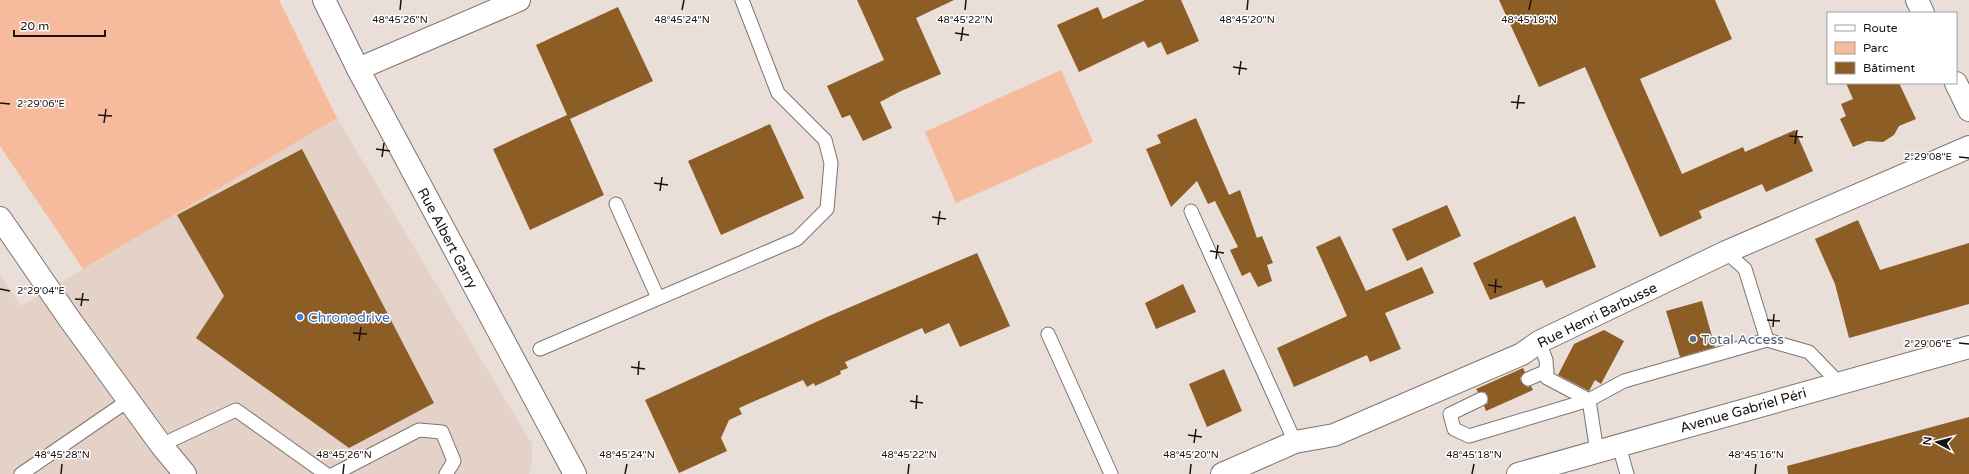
<svg xmlns="http://www.w3.org/2000/svg" width="1969" height="474" font-family="'Varela Round',sans-serif">
<style>
.built{fill:#e4d1c7}
.green{fill:#f6ba9c}
.building{fill:#8c5d24}
.lines{fill:none;stroke-linecap:round;stroke-linejoin:round}
.service-casing{stroke:#7f746f;stroke-width:15}
.minor-casing{stroke:#7f746f;stroke-width:24}
.tertiary-casing{stroke:#7f746f;stroke-width:24}
.service{stroke:#fff;stroke-width:13}
.minor{stroke:#fff;stroke-width:22}
.tertiary{stroke:#fff;stroke-width:22}
.ticks{fill:none;stroke:#171311;stroke-width:1.5}
.shop-dot{fill:#3f7fe0;stroke:#fff;stroke-width:1.5}
.service-dot{fill:#5c6f8a;stroke:#fff;stroke-width:1.5}
.labels{text-anchor:middle;stroke-width:3;stroke-linejoin:round;paint-order:stroke}
.street-label{font-size:14px;fill:#171311;stroke:#fff}
.shop-label{font-size:14px;fill:#366cbe;stroke:#fff;text-anchor:start}
.service-label{font-size:14px;fill:#4e5e75;stroke:#fff;text-anchor:start}
.ticks-label{font-size:10px;text-anchor:middle;fill:#171311;stroke:#fff;stroke-width:3;stroke-linejoin:round;paint-order:stroke}
</style>
<rect width="100%" height="100%" fill="#eaded8"/>
<polygon class="built" points="337,118 532,444 532,462 529,474 0,474 0,275 21,306"/>
<g class="green">
<polygon points="0,0 279,0 337,118 83,269 0,146"/>
<polygon points="1061,70 1093,142 956,203 925,132"/>
</g>
<g class="building">
<polygon points="857,0 954,0 916,18 941,74 901,91 880,102 892,128 863,141 850,115 842,118 827,86 884,60"/>
<polygon points="1145,0 1181,0 1199,41 1167,55 1161,42 1148,48 1144,41 1079,72 1057,25 1098,7 1103,19"/>
<polygon points="1499,0 1715,0 1732,39 1640,79 1682,174 1743,147 1745,152 1795,130 1813,171 1766,192 1762,184 1699,211 1702,218 1660,237 1585,67 1539,87"/>
<polygon points="618,7 653,81 570,119 604,195 530,230 493,149 567,115 536,45"/>
<polygon points="1846,83 1899,83 1916,119 1899,126 1894,135 1883,142 1867,141 1853,147 1840,119 1846,116 1841,104 1853,99"/>
<polygon points="1196,118 1229,195 1240,190 1257,238 1262,236 1273,263 1267,265 1272,281 1258,287 1250,272 1242,276 1230,250 1238,247 1215,201 1208,204 1197,181 1171,207 1146,149 1161,143 1157,135"/>
<polygon points="770,124 804,198 721,235 688,161"/>
<polygon points="302,149 434,403 349,448 196,338 224,296 177,215"/>
<polygon points="1447,205 1461,236 1407,261 1392,229"/>
<polygon points="1575,216 1596,267 1546,288 1542,280 1490,300 1473,263"/>
<polygon points="1858,220 1880,270 1969,243 1969,304 1849,338 1835,284 1815,239"/>
<polygon points="1340,236 1366,291 1422,267 1434,293 1385,313 1401,349 1370,362 1367,355 1294,387 1277,348 1347,316 1316,247"/>
<polygon points="977,253 1010,326 960,347 949,323 925,334 922,328 845,362 848,368 840,371 841,374 815,386 814,383 807,387 803,380 739,408 742,414 729,420 721,438 727,451 679,473 645,400 827,317"/>
<polygon points="1183,284 1196,312 1156,329 1145,303"/>
<polygon points="1702,301 1715,347 1680,357 1666,311"/>
<polygon points="1604,330 1624,341 1601,384 1595,380 1589,391 1558,375 1574,344"/>
<polygon points="1523,368 1525,372 1520,378 1521,382 1527,387 1531,386 1533,390 1486,411 1484,406 1488,403 1488,396 1485,392 1478,392 1476,389"/>
<polygon points="1224,369 1242,411 1207,427 1189,384"/>
<polygon points="1969,417 1969,474 1788,474 1787,466"/>
</g>
<g class="lines">
<g class="service-casing">
<g id="service">
<polyline points="616,204 658,298"/>
<polyline points="1191,211 1295,442"/>
<polyline points="1726,252 1745,269 1767,340"/>
<polyline points="1048,334 1111,474"/>
<polyline points="1539,342 1546,360 1547,378 1589,400"/>
<polyline points="540,349 797,239 827,209 831,163 825,140 778,93 742,0"/>
<polyline points="1528,379 1547,371"/>
<polyline points="1481,399 1450,414 1454,429 1469,436 1589,400"/>
<polyline points="161,445 236,410 326,474"/>
<polyline points="1619,446 1627,474"/>
<polyline points="1597,452 1589,400 1624,381 1767,340 1809,352 1839,383"/>
<polyline points="21,474 129,400"/>
<polyline points="334,474 419,430 442,432 454,461 446,474"/>
</g>
</g>
<g class="minor-casing">
<g id="minor">
<polyline points="324,0 358,69 575,474"/>
<polyline points="1917,0 1923,13"/>
<polyline points="358,69 519,0"/>
<polyline points="1956,83 1969,110"/>
<polyline points="1222,474 1295,442 1334,435 1522,354 1539,342 1726,252 1969,147"/>
</g>
</g>
<g class="tertiary-casing">
<g id="tertiary">
<polyline points="0,218 68,317 161,445 185,474"/>
<polyline points="1518,474 1969,347"/>
</g>
</g>
<use href="#service" class="service"/>
<use href="#minor" class="minor"/>
<use href="#tertiary" class="tertiary"/>
</g>
<path class="ticks" d="M 400,10 L 401,0M 682,10 L 684,0M 965,10 L 966,0M 1247,10 L 1248,0M 1529,10 L 1531,0M 955,33 L 969,35M 961,41 L 963,27M 1233,67 L 1247,69M 1239,75 L 1241,61M 1511,102 L 1525,103M 0,103 L 10,104M 1517,109 L 1519,95M 98,115 L 112,116M 104,123 L 106,109M 1789,136 L 1803,137M 1795,144 L 1797,130M 376,149 L 390,151M 382,157 L 384,143M 1959,157 L 1969,158M 654,183 L 668,185M 660,191 L 662,177M 932,217 L 946,219M 938,225 L 940,211M 1210,251 L 1224,253M 1216,259 L 1218,245M 1488,285 L 1502,287M 0,289 L 10,291M 1495,293 L 1496,279M 75,299 L 89,300M 81,306 L 83,293M 1767,320 L 1780,321M 1773,327 L 1774,314M 353,333 L 367,334M 359,341 L 361,327M 1959,343 L 1969,344M 631,367 L 645,369M 638,375 L 639,361M 910,401 L 923,403M 916,409 L 917,395M 1188,435 L 1202,437M 1194,443 L 1196,429M 61,474 L 62,464M 343,474 L 344,464M 625,474 L 627,464M 908,474 L 909,464M 1190,474 L 1191,464M 1472,474 L 1474,464M 1755,474 L 1756,464"/>
<circle class="shop-dot" cx="300" cy="317" r="4"/>
<circle class="service-dot" cx="1693" cy="339" r="4"/>
<g class="labels">
<g class="street-label">
<text transform="translate(448 238) rotate(62)" y="5">Rue Albert Garry</text>
<text transform="translate(1597 315) rotate(-26)" y="5">Rue Henri Barbusse</text>
<text transform="translate(1743 410) rotate(-16)" y="5">Avenue Gabriel Péri</text>
</g>
<g class="shop-label">
<text x="308" y="322">Chronodrive</text>
</g>
<g class="service-label">
<text x="1701" y="344">Total Access</text>
</g>
</g>
<g class="ticks-label">
<text x="400" y="23">48°45'26"N</text>
<text x="682" y="23">48°45'24"N</text>
<text x="965" y="23">48°45'22"N</text>
<text x="1247" y="23">48°45'20"N</text>
<text x="1529" y="23">48°45'18"N</text>
<text x="41" y="107">2°29'06"E</text>
<text x="1928" y="160">2°29'08"E</text>
<text x="41" y="294">2°29'04"E</text>
<text x="1928" y="347">2°29'06"E</text>
<text x="62" y="458">48°45'28"N</text>
<text x="344" y="458">48°45'26"N</text>
<text x="627" y="458">48°45'24"N</text>
<text x="909" y="458">48°45'22"N</text>
<text x="1191" y="458">48°45'20"N</text>
<text x="1474" y="458">48°45'18"N</text>
<text x="1756" y="458">48°45'16"N</text>
</g>
<rect x="1827" y="12" width="130" height="72" fill="#ffffff" stroke="#a2a1a0"/>
<rect x="1835" y="25" width="20" height="6" fill="#ffffff" stroke="#a2a1a0"/>
<text x="1863" y="32" font-size="12" fill="#171311">Route</text>
<rect x="1835" y="42" width="20" height="12" fill="#f6ba9c" stroke="#a2a1a0"/>
<text x="1863" y="52" font-size="12" fill="#171311">Parc</text>
<rect x="1835" y="62" width="20" height="12" fill="#8c5d24" stroke="#a2a1a0"/>
<text x="1863" y="72" font-size="12" fill="#171311">Bâtiment</text>
<g transform="translate(1937 442) rotate(277)" stroke="#ffffff" stroke-width="3" paint-order="stroke">
<path d="M0-3L7 15L0 10L-7 15Z" fill="#171311"/>
<text y="-6" font-size="11" font-weight="bold" text-anchor="middle" fill="#171311">N</text>
</g>
<path d="M14 30v6h91v-6" fill="none" stroke="#171311" stroke-width="2"/>
<text x="20" y="30" font-size="12" fill="#171311" stroke="#ffffff" stroke-width="3" paint-order="stroke">20 m</text>
</svg>
